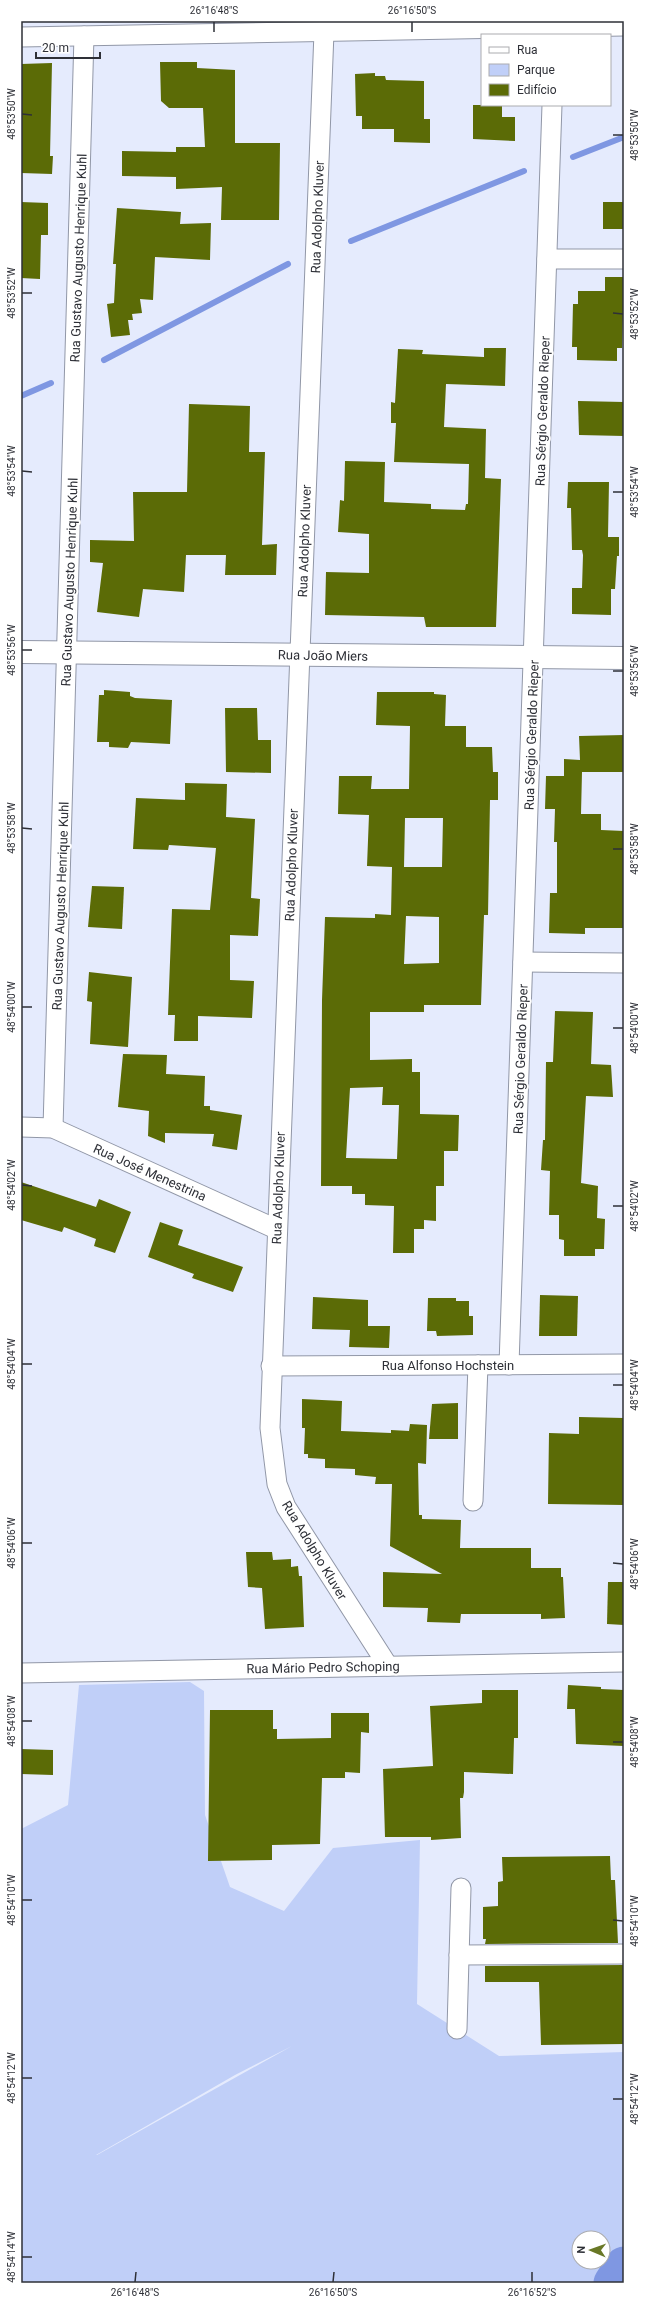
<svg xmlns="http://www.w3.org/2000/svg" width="645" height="2304" font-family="Roboto,sans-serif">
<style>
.green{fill:#c0cff8;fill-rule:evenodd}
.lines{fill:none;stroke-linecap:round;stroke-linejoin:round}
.stream{stroke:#7f97e2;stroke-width:6}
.river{stroke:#7f97e2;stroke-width:39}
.building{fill:#5b6b06;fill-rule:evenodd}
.street-casing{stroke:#9197a7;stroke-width:21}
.secondary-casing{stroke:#9197a7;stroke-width:24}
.street{stroke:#fff;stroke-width:19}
.secondary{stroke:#fff;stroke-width:22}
.ticks{fill:none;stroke:#2e3037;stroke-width:1.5}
.labels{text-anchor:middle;stroke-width:4;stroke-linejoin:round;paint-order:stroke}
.street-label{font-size:13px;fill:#2e3037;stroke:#fff}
.neatline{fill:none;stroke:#2e3037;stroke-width:1.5}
.ticks-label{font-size:10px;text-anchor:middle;fill:#2e3037}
</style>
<rect width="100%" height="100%" fill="#e5ebfd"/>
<path class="green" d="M 190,1682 L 204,1691 L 205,1815 L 230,1887 L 284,1911 L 333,1848 L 420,1840 L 417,2004 L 499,2056 L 624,2052 L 624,2278 L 621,2283 L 21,2283 L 21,1829 L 68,1805 L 79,1685 ZM 292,2046 L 97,2155 L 96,2155 L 235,2075 ZM 579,2238 L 603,2238 L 603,2262 L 579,2262 Z"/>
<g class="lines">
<g class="stream">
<polyline points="573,157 624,137"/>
<polyline points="351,241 524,171"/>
<polyline points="104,360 288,264"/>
<polyline points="21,396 51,383"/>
</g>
<polyline class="river" points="613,2283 624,2266"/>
</g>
<g class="building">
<polygon points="160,62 197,62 197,68 235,70 235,143 280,143 279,220 221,220 222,187 176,189 176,177 122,176 122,151 176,152 176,147 205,147 203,108 169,108 161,101"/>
<polygon points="52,63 50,156 53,156 52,174 21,173 21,64"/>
<polygon points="375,73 375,76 385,76 386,80 424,81 424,119 430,119 430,143 394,142 394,129 362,129 362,116 356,116 355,74"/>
<polygon points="473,105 502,105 502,117 515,117 515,141 473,139"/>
<polygon points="21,202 48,203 48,235 41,235 40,279 21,278"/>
<rect x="603" y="202" width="21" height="27"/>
<polygon points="117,208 181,212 180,224 211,223 210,260 155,257 153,300 140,299 142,313 132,314 133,320 128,320 130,335 111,337 107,304 114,303 116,264 113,264"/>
<polygon points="605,277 624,277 622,348 617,348 617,361 577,360 577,347 572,347 573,304 578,304 578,291 605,291"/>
<polygon points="484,348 506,348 505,386 446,384 444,427 486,429 485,478 501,479 496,627 426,627 424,617 325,615 326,572 369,573 369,534 338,532 340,500 344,501 345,461 385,462 384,502 431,504 431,509 465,510 466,504 468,504 469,464 394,462 396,423 391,423 391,402 395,403 398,349 423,350 422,354 484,357"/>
<polygon points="578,401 624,402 624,436 579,435"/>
<polygon points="189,404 250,406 249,452 265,452 262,545 277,544 276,575 225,575 226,555 186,555 184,592 143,589 139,617 97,612 103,563 90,562 90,540 134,541 133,492 187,492"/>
<polygon points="568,482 609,482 608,537 619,537 619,556 617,556 615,589 611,589 611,615 572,614 572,588 582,588 583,555 582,550 572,550 571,508 567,508"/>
<polygon points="104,690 130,692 130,696 135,698 172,700 170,744 131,742 128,748 109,747 109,742 97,742 99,695 104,695"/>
<path d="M 377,692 L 434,692 L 434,694 L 446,695 L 445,726 L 466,726 L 466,747 L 492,747 L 493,772 L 498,772 L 498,800 L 490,800 L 488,915 L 484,915 L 481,1005 L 424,1005 L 424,1012 L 370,1012 L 370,1060 L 412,1059 L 412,1072 L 420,1072 L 420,1114 L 459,1115 L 458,1151 L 444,1151 L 444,1186 L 436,1186 L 436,1221 L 424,1220 L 424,1229 L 414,1229 L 414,1253 L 393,1253 L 394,1206 L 365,1205 L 365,1194 L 352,1194 L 352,1186 L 321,1186 L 322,1000 L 325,917 L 375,918 L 375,914 L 391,915 L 392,867 L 367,866 L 369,815 L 338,814 L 339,776 L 372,776 L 371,789 L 409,789 L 410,726 L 376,725 ZM 405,818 L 443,818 L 442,867 L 404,867 ZM 406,916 L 439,917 L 439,963 L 404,964 ZM 383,1087 L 382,1105 L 399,1105 L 397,1159 L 346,1158 L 350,1088 Z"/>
<polygon points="225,708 257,708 258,740 271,740 271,773 226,772"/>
<polygon points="624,735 624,772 582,772 581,814 601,814 601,830 624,831 624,928 585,928 585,934 549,933 550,893 557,893 557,842 554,842 555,809 545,809 546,776 564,776 564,759 580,760 579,736"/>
<polygon points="185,783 227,784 226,817 255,819 251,898 260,899 258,936 230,935 230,980 254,981 252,1018 198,1016 198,1041 174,1041 175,1015 168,1015 172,909 210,910 216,848 169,845 168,850 133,849 136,798 185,800"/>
<polygon points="92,886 124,887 122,929 88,927"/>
<polygon points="89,972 132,977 128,1047 90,1044 92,1002 87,1001"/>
<polygon points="555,1011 593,1012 591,1064 611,1065 613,1097 586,1096 581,1183 598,1186 597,1218 605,1219 604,1249 595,1249 595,1256 564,1256 564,1240 559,1239 559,1215 549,1215 550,1171 541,1170 543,1140 545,1140 546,1062 553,1062"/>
<polygon points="123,1054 167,1055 166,1074 205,1076 204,1106 210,1106 210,1110 242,1115 237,1150 212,1146 214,1134 165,1133 165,1143 148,1136 149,1111 118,1107"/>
<polygon points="21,1182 96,1207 99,1199 131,1212 115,1253 94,1246 96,1239 64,1227 62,1232 21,1220"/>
<polygon points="160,1222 183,1230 178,1245 243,1267 233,1292 192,1278 194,1274 148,1257"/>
<polygon points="540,1295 578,1296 577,1336 539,1336"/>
<polygon points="313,1297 368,1300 368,1326 390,1326 389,1348 349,1347 350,1330 312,1329"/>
<polygon points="428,1298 456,1298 456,1301 469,1301 469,1316 473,1316 473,1335 437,1336 436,1331 427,1331"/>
<polygon points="302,1399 342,1401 341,1431 391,1433 391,1430 409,1431 410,1424 427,1425 426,1464 418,1463 419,1515 422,1515 422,1519 461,1520 460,1548 531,1548 531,1568 561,1568 561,1577 563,1577 565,1618 541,1619 541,1614 461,1614 460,1623 427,1622 428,1608 383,1607 383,1572 442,1574 390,1546 392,1484 375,1484 376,1477 355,1475 355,1469 325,1468 325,1459 308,1458 308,1454 304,1454 305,1428 302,1428"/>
<polygon points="458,1403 458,1439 429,1439 432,1404"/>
<polygon points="579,1417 624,1418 624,1505 548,1504 549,1433 579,1434"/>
<polygon points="246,1552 272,1552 273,1560 291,1559 291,1567 298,1566 299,1576 302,1576 304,1627 265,1629 262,1588 248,1587"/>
<polygon points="608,1582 624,1582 624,1625 607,1624"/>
<polygon points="568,1685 601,1687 601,1689 624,1690 624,1746 576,1744 575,1709 567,1709"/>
<polygon points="482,1690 518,1690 518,1738 514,1738 513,1774 464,1772 464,1792 463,1798 460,1798 461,1838 431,1840 431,1837 385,1837 383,1769 433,1766 430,1706 482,1703"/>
<polygon points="210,1710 273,1710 273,1729 277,1729 277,1739 331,1738 331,1713 369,1713 369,1733 361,1732 360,1773 345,1772 345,1778 322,1778 320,1844 272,1845 272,1860 208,1861"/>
<polygon points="21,1749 53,1750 53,1775 21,1774"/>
<polygon points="610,1856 611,1880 615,1880 618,1943 485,1944 486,1939 483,1939 483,1907 498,1906 498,1882 503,1881 502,1857"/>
<polygon points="624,1965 624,2044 541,2045 539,1982 485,1982 485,1966"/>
</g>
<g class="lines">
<g class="street-casing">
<g id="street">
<polyline points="324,32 270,1428 277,1484 286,1507 388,1666"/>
<polyline points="21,37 624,26"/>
<polyline points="547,259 624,259"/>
<polyline points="523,962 624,963"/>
<polyline points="21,1127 53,1128 276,1229"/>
<polyline points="53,1128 84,36"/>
<polyline points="509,1365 552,105"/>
<polyline points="271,1366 624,1364"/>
<polyline points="473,1501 478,1365"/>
<polyline points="21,1673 624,1662"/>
<polyline points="459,1955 624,1954"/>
<polyline points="457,2029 461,1888"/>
</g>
</g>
<g class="secondary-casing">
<polyline id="secondary" points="21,652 624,658"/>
</g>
<use href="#street" class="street"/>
<use href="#secondary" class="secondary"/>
</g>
<path class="ticks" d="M 214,32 L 214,22M 412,32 L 412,22M 22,114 L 32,115M 613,135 L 623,135M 22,293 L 32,293M 613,313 L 623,314M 22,471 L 32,472M 613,492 L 623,492M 22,650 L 32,650M 613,671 L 623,671M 22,828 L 32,829M 613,849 L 623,849M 22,1007 L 32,1007M 613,1028 L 623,1028M 22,1185 L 32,1186M 613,1206 L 623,1206M 22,1364 L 32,1364M 613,1385 L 623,1385M 22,1543 L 32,1543M 613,1563 L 623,1564M 22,1721 L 32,1721M 613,1742 L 623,1742M 22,1900 L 32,1900M 613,1920 L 623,1921M 22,2078 L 32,2078M 613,2099 L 623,2099M 22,2257 L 32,2257M 135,2282 L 136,2272M 333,2282 L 334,2272M 532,2282 L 532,2272"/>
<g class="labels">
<g class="street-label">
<text transform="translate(317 217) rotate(-88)" y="5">Rua Adolpho Kluver</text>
<text transform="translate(78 258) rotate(-88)" y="5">Rua Gustavo Augusto Henrique Kuhl</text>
<text transform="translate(542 411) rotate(-88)" y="5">Rua Sérgio Geraldo Rieper</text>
<text transform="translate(304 541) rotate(-88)" y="5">Rua Adolpho Kluver</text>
<text transform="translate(69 582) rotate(-88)" y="5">Rua Gustavo Augusto Henrique Kuhl</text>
<text transform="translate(323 655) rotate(1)" y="5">Rua João Miers</text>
<text transform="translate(531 735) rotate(-88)" y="5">Rua Sérgio Geraldo Rieper</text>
<text transform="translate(291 865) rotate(-88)" y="5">Rua Adolpho Kluver</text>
<text transform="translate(60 906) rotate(-88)" y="5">Rua Gustavo Augusto Henrique Kuhl</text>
<text transform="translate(520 1059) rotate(-88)" y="5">Rua Sérgio Geraldo Rieper</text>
<text transform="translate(150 1172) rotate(24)" y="5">Rua José Menestrina</text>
<text transform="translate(278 1188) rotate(-88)" y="5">Rua Adolpho Kluver</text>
<text x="448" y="1370">Rua Alfonso Hochstein</text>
<text transform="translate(315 1550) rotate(59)" y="5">Rua Adolpho Kluver</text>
<text transform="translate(323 1667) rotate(-1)" y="5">Rua Mário Pedro Schoping</text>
</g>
</g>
<rect width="645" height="2304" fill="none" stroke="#ffffff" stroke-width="44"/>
<rect x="481" y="34" width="130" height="72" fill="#ffffff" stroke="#abacaf"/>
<rect x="489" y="47" width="20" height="6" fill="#ffffff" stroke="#abacaf"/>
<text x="517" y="54" font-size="12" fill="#2e3037">Rua</text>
<rect x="489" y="64" width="20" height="12" fill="#c0cff8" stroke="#abacaf"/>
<text x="517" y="74" font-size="12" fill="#2e3037">Parque</text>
<rect x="489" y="84" width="20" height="12" fill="#5b6b06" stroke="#abacaf"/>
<text x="517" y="94" font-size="12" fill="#2e3037">Edifício</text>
<g transform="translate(591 2250) rotate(272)"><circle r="19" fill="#ffffff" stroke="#abacaf"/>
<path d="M0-3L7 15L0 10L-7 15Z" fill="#697826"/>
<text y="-6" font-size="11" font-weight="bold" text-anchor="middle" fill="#2e3037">N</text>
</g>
<path d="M36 52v6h64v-6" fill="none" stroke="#2e3037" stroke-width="2"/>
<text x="42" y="52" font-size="12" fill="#2e3037" stroke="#ffffff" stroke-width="3" paint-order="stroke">20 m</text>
<rect x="22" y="22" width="601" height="2260" class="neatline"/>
<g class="ticks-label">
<text x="214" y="14">26°16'48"S</text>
<text x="412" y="14">26°16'50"S</text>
<text transform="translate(11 114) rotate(-90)" y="4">48°53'50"W</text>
<text transform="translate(634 135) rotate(-90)" y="4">48°53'50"W</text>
<text transform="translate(11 293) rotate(-90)" y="4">48°53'52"W</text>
<text transform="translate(634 314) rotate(-90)" y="4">48°53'52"W</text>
<text transform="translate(11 471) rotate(-90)" y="4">48°53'54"W</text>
<text transform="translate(634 492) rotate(-90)" y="4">48°53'54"W</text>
<text transform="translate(11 650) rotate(-90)" y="4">48°53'56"W</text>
<text transform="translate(634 671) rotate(-90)" y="4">48°53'56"W</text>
<text transform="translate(11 828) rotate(-90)" y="4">48°53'58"W</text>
<text transform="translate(634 849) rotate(-90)" y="4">48°53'58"W</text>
<text transform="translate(11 1007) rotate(-90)" y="4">48°54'00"W</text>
<text transform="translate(634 1028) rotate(-90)" y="4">48°54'00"W</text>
<text transform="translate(11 1185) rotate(-90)" y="4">48°54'02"W</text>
<text transform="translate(634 1206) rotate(-90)" y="4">48°54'02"W</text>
<text transform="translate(11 1364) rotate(-90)" y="4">48°54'04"W</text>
<text transform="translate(634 1385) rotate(-90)" y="4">48°54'04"W</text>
<text transform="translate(11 1543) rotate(-90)" y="4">48°54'06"W</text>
<text transform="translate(634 1564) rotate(-90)" y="4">48°54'06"W</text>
<text transform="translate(11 1721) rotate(-90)" y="4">48°54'08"W</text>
<text transform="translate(634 1742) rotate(-90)" y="4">48°54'08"W</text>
<text transform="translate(11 1900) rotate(-90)" y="4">48°54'10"W</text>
<text transform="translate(634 1921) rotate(-90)" y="4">48°54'10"W</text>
<text transform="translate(11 2078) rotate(-90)" y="4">48°54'12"W</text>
<text transform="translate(634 2099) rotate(-90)" y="4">48°54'12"W</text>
<text transform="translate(11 2257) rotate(-90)" y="4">48°54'14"W</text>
<text x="135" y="2296">26°16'48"S</text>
<text x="333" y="2296">26°16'50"S</text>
<text x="532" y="2296">26°16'52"S</text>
</g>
</svg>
